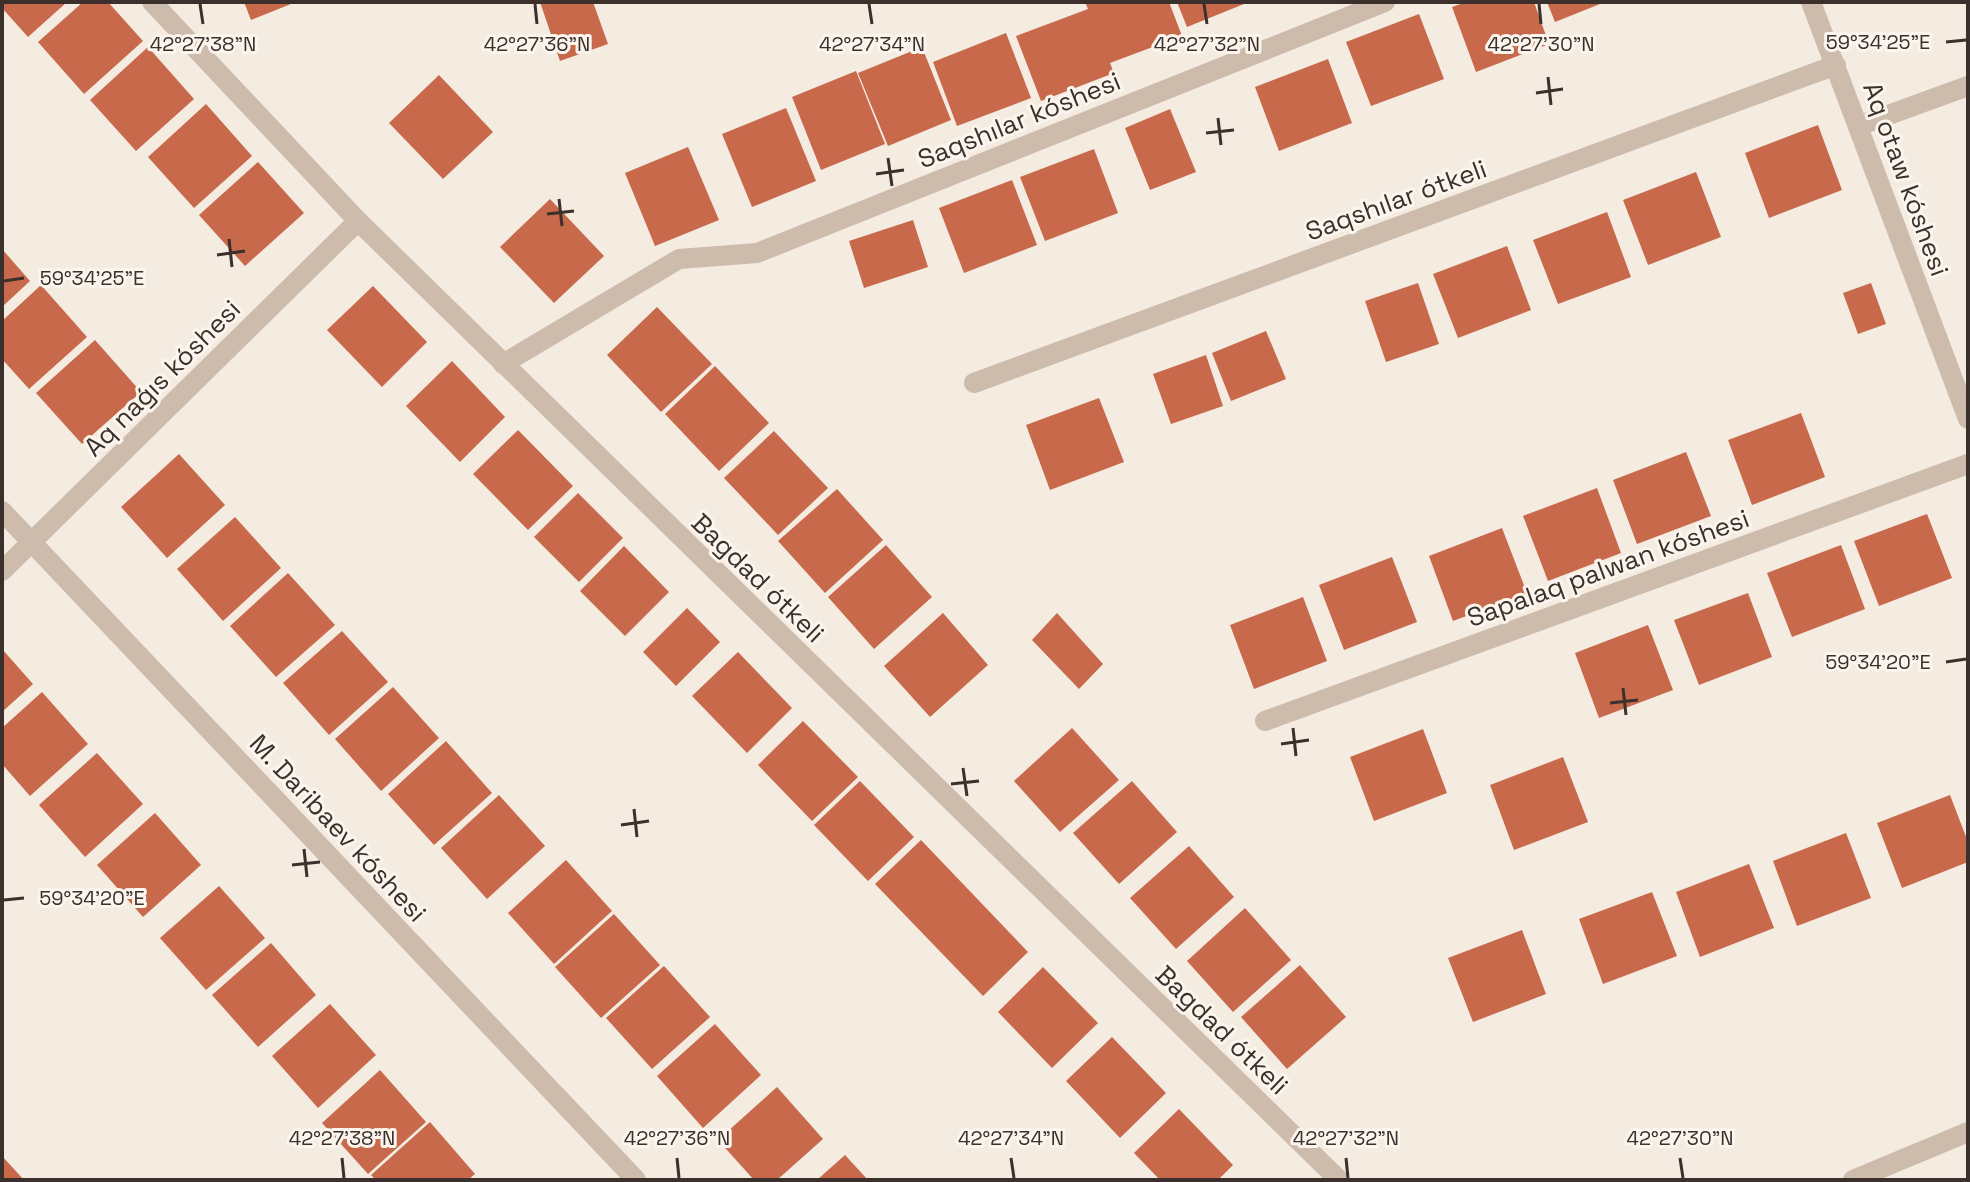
<svg xmlns="http://www.w3.org/2000/svg" width="1970" height="1182" font-family="'Space Grotesk',sans-serif">
<style>
.building{fill:#c8694b}
.lines{fill:none;stroke-linecap:round;stroke-linejoin:round}
.minor{stroke:#cdbbac;stroke-width:20}
.ticks{fill:none;stroke:#3b302b;stroke-width:3}
.labels{text-anchor:middle;stroke-width:6;stroke-linejoin:round;paint-order:stroke}
.street-label{font-size:26px;fill:#3b302b;stroke:#fbf5ee}
.ticks-label{font-size:20px;text-anchor:middle;fill:#3b302b;stroke:#fbf5ee;stroke-width:6;stroke-linejoin:round;paint-order:stroke}
</style>
<rect width="100%" height="100%" fill="#f4ebe1"/>
<g class="building">
<polygon points="2,2 67,2 28,37 2,8"/>
<polygon points="83,2 108,2 143,41 84,94 38,42"/>
<polygon points="244,2 296,2 251,20"/>
<polygon points="540,2 593,2 608,44 560,61"/>
<polygon points="1085,2 1169,2 1182,36 1110,63 1114,73 1041,101 1016,36 1088,9"/>
<polygon points="1177,2 1249,2 1187,27"/>
<polygon points="1466,2 1534,2 1549,44 1476,72 1452,7"/>
<polygon points="1547,2 1605,2 1555,22"/>
<polygon points="1419,14 1444,79 1371,106 1346,42"/>
<polygon points="1006,33 1031,98 957,126 933,62"/>
<polygon points="148,47 194,99 136,151 90,100"/>
<polygon points="922,47 951,120 888,146 858,73"/>
<polygon points="1328,59 1352,123 1279,151 1255,87"/>
<polygon points="856,71 885,144 821,170 792,97"/>
<polygon points="439,75 493,132 443,179 389,123"/>
<polygon points="206,104 252,156 194,208 148,157"/>
<polygon points="786,108 816,181 752,207 722,134"/>
<polygon points="1170,109 1196,172 1150,190 1125,128"/>
<polygon points="1818,125 1842,190 1769,218 1745,153"/>
<polygon points="688,147 719,220 655,246 625,173"/>
<polygon points="1094,149 1118,213 1045,241 1020,177"/>
<polygon points="258,162 304,213 245,266 199,215"/>
<polygon points="1696,172 1721,237 1648,265 1623,200"/>
<polygon points="1012,180 1037,245 964,273 939,208"/>
<polygon points="550,199 604,256 554,303 500,247"/>
<polygon points="1607,212 1631,277 1558,304 1533,240"/>
<polygon points="913,220 928,267 864,288 849,241"/>
<polygon points="1507,246 1531,310 1458,338 1433,274"/>
<polygon points="2,249 30,281 2,307"/>
<polygon points="1418,283 1439,344 1386,362 1365,301"/>
<polygon points="1871,283 1886,324 1858,334 1843,293"/>
<polygon points="41,285 87,337 29,389 2,359 2,321"/>
<polygon points="373,286 427,342 382,387 327,330"/>
<polygon points="657,307 712,364 661,412 607,355"/>
<polygon points="1266,331 1286,379 1231,401 1212,353"/>
<polygon points="95,340 141,392 82,444 36,393"/>
<polygon points="1206,355 1223,406 1171,424 1153,374"/>
<polygon points="452,361 505,417 460,462 406,406"/>
<polygon points="715,366 769,423 719,471 665,414"/>
<polygon points="1099,398 1124,462 1050,490 1026,425"/>
<polygon points="1801,413 1825,477 1752,505 1728,440"/>
<polygon points="518,430 573,486 528,530 473,474"/>
<polygon points="774,431 828,488 778,535 724,478"/>
<polygon points="1686,452 1711,516 1637,544 1613,480"/>
<polygon points="179,454 225,505 167,558 121,507"/>
<polygon points="1597,488 1621,553 1548,581 1523,516"/>
<polygon points="837,489 883,540 825,593 778,541"/>
<polygon points="578,493 623,538 579,582 534,537"/>
<polygon points="1927,514 1952,578 1879,606 1854,541"/>
<polygon points="235,517 281,568 223,621 177,569"/>
<polygon points="1502,528 1527,593 1453,621 1429,556"/>
<polygon points="886,545 932,597 874,649 828,597"/>
<polygon points="1841,545 1865,609 1792,637 1767,573"/>
<polygon points="624,546 669,592 625,636 580,591"/>
<polygon points="1392,557 1417,622 1344,650 1319,585"/>
<polygon points="288,573 335,625 276,677 230,626"/>
<polygon points="1748,593 1772,657 1699,685 1674,620"/>
<polygon points="1303,597 1327,661 1254,689 1230,625"/>
<polygon points="687,608 720,642 676,686 643,652"/>
<polygon points="943,613 988,665 930,717 884,666"/>
<polygon points="1057,613 1103,664 1079,689 1032,640"/>
<polygon points="1648,625 1673,690 1599,718 1575,653"/>
<polygon points="342,631 388,682 329,735 283,683"/>
<polygon points="2,649 33,684 2,712"/>
<polygon points="738,652 792,708 747,753 692,696"/>
<polygon points="393,687 439,738 381,791 335,739"/>
<polygon points="42,692 88,744 30,796 2,764 2,728"/>
<polygon points="803,721 858,777 812,821 758,765"/>
<polygon points="1072,728 1119,780 1060,832 1014,781"/>
<polygon points="1423,729 1447,793 1374,821 1350,757"/>
<polygon points="446,741 492,793 434,845 388,794"/>
<polygon points="97,753 143,804 85,857 39,805"/>
<polygon points="1563,757 1588,822 1514,850 1490,785"/>
<polygon points="860,781 914,837 868,881 814,825"/>
<polygon points="1132,781 1177,832 1119,884 1073,833"/>
<polygon points="499,795 545,846 487,899 441,848"/>
<polygon points="1950,795 1968,842 1968,862 1902,888 1877,823"/>
<polygon points="155,813 201,865 143,917 97,865"/>
<polygon points="1846,833 1871,898 1797,926 1773,861"/>
<polygon points="921,840 1028,952 983,996 875,884"/>
<polygon points="1189,846 1234,897 1176,949 1130,898"/>
<polygon points="566,860 612,911 554,964 508,913"/>
<polygon points="1749,864 1774,928 1700,957 1676,892"/>
<polygon points="219,886 265,938 206,990 160,938"/>
<polygon points="1652,892 1677,956 1603,984 1579,919"/>
<polygon points="1245,908 1291,960 1233,1012 1187,961"/>
<polygon points="614,914 660,965 601,1018 555,967"/>
<polygon points="1522,930 1546,994 1473,1022 1448,958"/>
<polygon points="271,943 316,995 258,1047 212,995"/>
<polygon points="1300,965 1346,1017 1287,1069 1241,1017"/>
<polygon points="664,966 710,1017 652,1069 606,1018"/>
<polygon points="1043,967 1098,1023 1052,1068 998,1012"/>
<polygon points="330,1004 376,1055 318,1108 272,1056"/>
<polygon points="715,1024 761,1075 703,1128 657,1076"/>
<polygon points="1112,1037 1166,1093 1120,1138 1066,1081"/>
<polygon points="380,1070 426,1122 368,1174 322,1123"/>
<polygon points="777,1087 823,1139 777,1180 754,1180 718,1140"/>
<polygon points="1179,1109 1233,1165 1218,1180 1160,1180 1134,1153"/>
<polygon points="430,1122 475,1174 468,1180 376,1180 371,1175"/>
<polygon points="845,1155 868,1180 817,1180"/>
<polygon points="2,1156 24,1180 2,1180"/>
</g>
<g class="lines">
<g class="minor">
<polyline points="152,2 358,221 1339,1180"/>
<polyline points="1811,2 1968,419"/>
<polyline points="1858,126 1968,86"/>
<polyline points="503,364 679,259 757,253 1385,2"/>
<polyline points="974,383 1836,65"/>
<polyline points="2,511 636,1180"/>
<polyline points="2,571 358,221"/>
<polyline points="1265,721 1968,464"/>
<polyline points="1853,1180 1968,1132"/>
</g>
</g>
<path class="ticks" d="M 200,4 L 203,24M 535,4 L 537,24M 869,4 L 872,24M 1204,4 L 1207,24M 1539,4 L 1541,24M 1946,42 L 1966,40M 1548,77 L 1551,105M 1536,93 L 1563,89M 1218,118 L 1221,145M 1206,133 L 1234,130M 888,158 L 892,186M 876,174 L 904,170M 559,199 L 562,226M 547,214 L 574,211M 229,239 L 232,267M 217,255 L 245,251M 4,281 L 24,278M 1946,662 L 1966,659M 1623,688 L 1626,715M 1610,703 L 1638,700M 1293,728 L 1296,756M 1281,744 L 1309,740M 963,768 L 967,796M 951,784 L 979,781M 634,809 L 637,837M 621,825 L 649,821M 304,849 L 307,877M 292,865 L 320,862M 4,900 L 24,898M 342,1158 L 344,1178M 677,1158 L 679,1178M 1011,1158 L 1014,1178M 1346,1158 L 1348,1178M 1680,1158 L 1683,1178"/>
<g class="labels">
<g class="street-label">
<text transform="translate(1019 120) rotate(-22)" y="9">Saqshılar kóshesi</text>
<text transform="translate(1906 179) rotate(70)" y="9">Aq otaw kóshesi</text>
<text transform="translate(1396 200) rotate(-20)" y="9">Saqshılar ótkeli</text>
<text transform="translate(162 378) rotate(-45)" y="9">Aq naǵıs kóshesi</text>
<text transform="translate(1608 568) rotate(-20)" y="9">Sapalaq palwan kóshesi</text>
<text transform="translate(758 578) rotate(44)" y="9">Bagdad ótkeli</text>
<text transform="translate(338 828) rotate(47)" y="9">M. Daribaev kóshesi</text>
<text transform="translate(1222 1030) rotate(44)" y="9">Bagdad ótkeli</text>
</g>
</g>
<g class="ticks-label">
<text x="1878" y="49">59°34'25"E</text>
<text x="203" y="51">42°27'38"N</text>
<text x="537" y="51">42°27'36"N</text>
<text x="872" y="51">42°27'34"N</text>
<text x="1207" y="51">42°27'32"N</text>
<text x="1541" y="51">42°27'30"N</text>
<text x="92" y="285">59°34'25"E</text>
<text x="1878" y="669">59°34'20"E</text>
<text x="92" y="905">59°34'20"E</text>
<text x="342" y="1145">42°27'38"N</text>
<text x="677" y="1145">42°27'36"N</text>
<text x="1011" y="1145">42°27'34"N</text>
<text x="1346" y="1145">42°27'32"N</text>
<text x="1680" y="1145">42°27'30"N</text>
</g>
<rect width="1970" height="1182" fill="none" stroke="#3b302b" stroke-width="8"/>
</svg>
